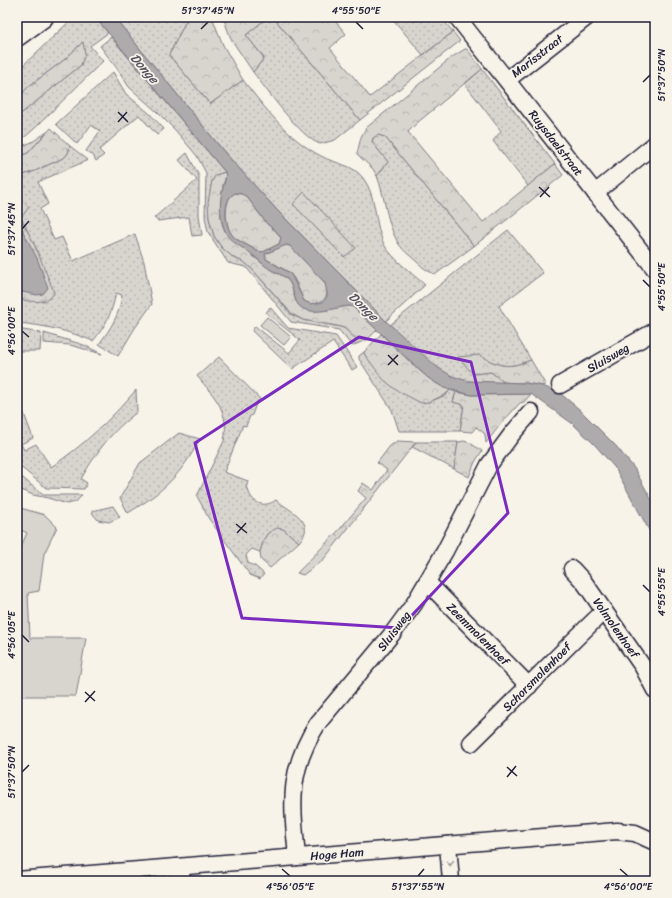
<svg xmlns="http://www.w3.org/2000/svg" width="672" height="898" font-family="Sriracha,sans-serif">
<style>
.grass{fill:url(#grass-dots);stroke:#7d7c85}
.forest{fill:url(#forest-crowns);stroke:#7d7c85}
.wetland{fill:url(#wetland-marsh);stroke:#7d7c85}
.green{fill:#d8d5cf;stroke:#7d7c85}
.water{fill:#aeabad;stroke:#76747f;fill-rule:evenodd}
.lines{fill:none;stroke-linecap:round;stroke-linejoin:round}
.minor-casing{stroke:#22223b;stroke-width:19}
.major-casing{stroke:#22223b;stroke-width:23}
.minor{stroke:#f7f3e8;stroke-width:16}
.major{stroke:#f7f3e8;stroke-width:20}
.oneway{stroke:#97959a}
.marked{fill:none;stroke:#7b2cbf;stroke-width:3;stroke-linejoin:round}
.ticks{fill:none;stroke:#22223b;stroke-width:1.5}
.labels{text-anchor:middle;stroke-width:3.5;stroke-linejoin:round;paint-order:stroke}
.street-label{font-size:12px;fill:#22223b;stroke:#f7f3e8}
.water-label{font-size:13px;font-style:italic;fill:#535263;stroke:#f7f3e8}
.neatline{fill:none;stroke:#22223b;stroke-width:1.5}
.ticks-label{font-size:10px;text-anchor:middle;fill:#22223b}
</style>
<defs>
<pattern id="grass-dots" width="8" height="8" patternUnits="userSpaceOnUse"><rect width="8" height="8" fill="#d8d5cf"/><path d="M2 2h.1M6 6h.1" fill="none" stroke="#b9b7b3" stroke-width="1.8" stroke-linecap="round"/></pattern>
<pattern id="forest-crowns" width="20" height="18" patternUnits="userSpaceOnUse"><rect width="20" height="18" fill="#d8d5cf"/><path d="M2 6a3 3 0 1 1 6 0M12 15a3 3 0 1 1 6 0" fill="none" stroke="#b9b7b3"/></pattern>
<pattern id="wetland-marsh" width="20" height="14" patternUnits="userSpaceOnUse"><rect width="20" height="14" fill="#d8d5cf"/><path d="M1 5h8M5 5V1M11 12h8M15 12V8" fill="none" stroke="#b9b7b3"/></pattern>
</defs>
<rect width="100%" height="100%" fill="#f7f3e8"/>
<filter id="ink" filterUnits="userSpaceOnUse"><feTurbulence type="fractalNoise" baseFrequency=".025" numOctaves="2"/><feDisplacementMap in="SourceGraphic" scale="8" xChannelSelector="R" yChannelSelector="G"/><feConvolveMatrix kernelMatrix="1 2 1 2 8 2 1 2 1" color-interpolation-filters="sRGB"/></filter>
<g filter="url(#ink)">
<g class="grass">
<polygon points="74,17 95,17 108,33 90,46 103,61 33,130 26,136 17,141 17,117 81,65 83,42 64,60 28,87 17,99 17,71"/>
<path d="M 114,17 L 127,17 L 129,24 L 163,17 L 188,17 L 169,55 L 210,104 L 243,80 C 265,108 288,139 321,156 C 335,164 353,164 363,178 C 377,196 374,222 383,242 C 388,255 414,275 425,285 L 386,321 L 276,209 L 226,154 Z"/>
<path d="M 268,17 L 273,17 L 360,120 L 335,140 L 320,144 C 301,138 266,89 253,72 L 264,58 L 246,35 Z"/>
<polygon points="391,17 441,17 453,32 423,55"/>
<polygon points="111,37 225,172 216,175 212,181 209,218 214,236 222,248 234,258 244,262 252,269 292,315 303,320 337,326 344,328 356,339 366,340 352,346 339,330 291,322 246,267 228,263 208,232 205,217 206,173 197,156 176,131 156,111 129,87 116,67 100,46"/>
<polygon points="482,69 555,164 528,186 493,141 501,131 465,84"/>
<polygon points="113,72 126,94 149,113 164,129 157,135 139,115 99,150 104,155 96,161 93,155 86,151 100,131 91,125 77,144 56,124"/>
<polygon points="47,132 28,153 17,157 17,148 32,142"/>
<path d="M 378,135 L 385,137 L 474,246 L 436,274 C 429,273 421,266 416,261 C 409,255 401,249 397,241 C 386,221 385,196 377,176 L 388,162 L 372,142 L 373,138 Z"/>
<path d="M 70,146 L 88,160 L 38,182 L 48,204 L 40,209 L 54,240 L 62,237 L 73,261 L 135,234 L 144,262 L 152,304 L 135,328 L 118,356 L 99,344 C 111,328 120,314 122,295 L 116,293 C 112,313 105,327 93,341 C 69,331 43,325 17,323 L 17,299 L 43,301 L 36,248 L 21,218 L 22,201 L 17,199 L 17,177 L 35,171 L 65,157 L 68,153 Z"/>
<polygon points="187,153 199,176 199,215 202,235 192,236 189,217 158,221 154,218 197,180 179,160"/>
<path d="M 508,230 L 543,273 L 499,306 L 531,360 C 508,369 500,367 479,355 L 473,374 L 491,372 L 505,383 C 493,382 481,383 468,381 C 437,376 412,345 390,325 Z"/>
<polygon points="270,307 288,328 336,336 357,367 352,370 333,342 292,369 252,331 255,326 289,353 300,340 266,313"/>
<polygon points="17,329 41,333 40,351 17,351"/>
<polygon points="44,333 84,345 102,354 70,345 44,343"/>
<polygon points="364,352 365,355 429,402 446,395 450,390 456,392 453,402 464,405 460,431 399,431 392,410 359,359 359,356"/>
<path d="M 219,357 L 260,399 L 259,401 L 257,401 L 252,415 L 250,416 L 246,426 L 243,425 L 224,472 L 248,481 L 246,489 L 248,489 C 251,503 264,509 276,500 C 290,511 318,522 299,542 L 283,529 L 268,533 L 264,539 L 260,552 L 252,549 L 246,555 L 248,563 L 255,566 L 264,574 L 260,579 L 250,575 L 209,519 L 197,496 L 224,441 C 230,412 215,397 197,376 Z"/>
<path d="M 17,380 L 23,411 L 33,438 L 21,444 L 24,450 L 36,444 L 51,467 C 83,446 111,419 136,390 L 137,412 C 110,433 98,450 81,479 L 87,483 L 84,489 L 46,488 L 17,464 Z"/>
<path d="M 179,433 L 200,439 C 181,475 163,492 128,513 L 120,498 L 140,463 Z"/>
<polygon points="416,442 458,442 454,469 412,447"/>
<polygon points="17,473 43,495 82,495 76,502 67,504 48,498 33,495 17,488"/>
<polygon points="113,506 120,517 109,522 98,520 93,514 92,511"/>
</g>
<g class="forest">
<polygon points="188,17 212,17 223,45 243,80 210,104 169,55"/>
<polygon points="223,17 268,17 246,35 264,58 253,72 231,39"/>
<polygon points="273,17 332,17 346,34 330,48 370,97 453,32 460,41 360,120"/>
<polygon points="83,42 85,54 81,65 17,117 17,99 28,87 64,60"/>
<polygon points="465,49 467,49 482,69 417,123 408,132 483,222 555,164 563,175 474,246 385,137 378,135 373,138 372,142 388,162 377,176 373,169 357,154 361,137 366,128 452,57"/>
<polygon points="51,128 70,146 68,153 65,157 35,171 17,177 17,157 28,153"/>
<path d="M 225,172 C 227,177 224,180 223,186 C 221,199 218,219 225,231 C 228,237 264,265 271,270 C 276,273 283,275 287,279 C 295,287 292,302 302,308 C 313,315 337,307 350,306 L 353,307 L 377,330 L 367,340 L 356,339 L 344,328 L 337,326 L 303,320 L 292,314 L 252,269 L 244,262 L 234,258 L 222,248 L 214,236 L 209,218 L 208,202 L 212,181 L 216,175 Z"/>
<polygon points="304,192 356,248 344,257 293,204"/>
<path d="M 235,193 L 242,194 L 247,197 L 267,224 L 276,231 L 281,238 L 279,244 L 263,252 L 257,251 C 250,246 242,243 235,238 C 225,230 224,207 230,197 Z"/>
<path d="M 286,245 L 290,246 C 298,254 306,263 314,271 C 317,275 322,278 324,282 C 334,297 317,310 304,301 L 294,278 L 287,271 L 266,259 L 265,254 Z"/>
<path d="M 381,334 C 398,350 428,383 450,390 L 446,394 L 429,402 L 421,403 L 396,390 L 383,379 L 365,355 L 364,352 Z"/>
<path d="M 479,355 C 500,367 508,369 531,360 L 545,384 L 543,386 L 525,383 L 505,383 L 491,372 L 473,374 L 458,357 Z"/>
<polygon points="456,392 472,395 531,394 524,402 520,403 500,425 486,443 485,434 476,427 472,432 460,431 464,405 453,402"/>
<polygon points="397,441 416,442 324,559 303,575 297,573 339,530 366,498 358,491 363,483 373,490 387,470 377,463 390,446"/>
<polygon points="464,441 470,443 482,451 475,462 469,477 454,469 458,442"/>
<polygon points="277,528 283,529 299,542 270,568 261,560 260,552 264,539 268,533"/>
</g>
<path class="wetland" d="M 17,199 L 22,201 L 29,207 L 21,218 L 36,248 L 54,292 C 49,306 28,301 17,299 L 17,291 L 23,292 L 23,230 L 17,220 Z"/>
<g class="green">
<polygon points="267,317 291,337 284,345 260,325"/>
<polygon points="17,507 45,515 57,527 44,554 39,591 28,593 30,638 86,638 76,696 17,696 17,555 27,533 17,528"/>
</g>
<g class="water">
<path d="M 95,17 L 114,17 L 226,154 L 276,209 L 386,321 L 437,367 L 452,376 L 468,381 L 525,383 L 543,386 L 561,394 L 579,409 L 616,446 L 634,468 L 655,506 L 655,541 L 615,468 L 595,445 L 573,424 L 531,394 L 472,395 L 444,388 L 428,378 L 353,307 L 350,306 C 336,307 315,316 302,308 C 292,302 295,287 287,279 C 283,275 276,273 271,270 C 263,265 257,258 250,253 C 241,246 229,242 225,231 C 220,219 219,205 222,192 C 223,185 227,179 225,172 ZM 235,193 L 242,194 L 247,197 L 267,224 L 276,231 L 281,238 L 279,244 L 263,252 L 257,251 C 250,246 239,242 233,236 C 224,226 222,199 235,193 ZM 286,245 L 290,246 L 325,283 L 327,293 L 327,297 L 323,302 L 311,304 L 304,301 L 291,274 L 266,259 L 265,254 Z"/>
<polygon points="17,220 37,258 48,288 43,294 37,295 17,291"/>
</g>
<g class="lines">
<g class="minor-casing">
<g id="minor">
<polyline points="457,17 655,269"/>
<polyline points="507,80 587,17"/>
<polyline points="595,193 655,144"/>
<polyline points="560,385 655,331"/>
<polyline points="572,569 584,582 643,667 655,690"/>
<polyline points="427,582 529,686"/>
<path d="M 471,743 C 516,699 559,654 604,611"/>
<polyline points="448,845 451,881"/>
<path d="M 297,857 C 292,803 287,772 318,723 L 392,634 L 414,604 L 445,551 L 489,465 L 512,434 L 531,412"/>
<polyline points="178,867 183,881"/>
<polyline points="17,880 617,831 635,833 655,842"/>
</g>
</g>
<g class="major-casing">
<polyline id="major" points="17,36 43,17"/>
</g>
<use href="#minor" class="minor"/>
<use href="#major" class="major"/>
</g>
<defs><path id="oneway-chevron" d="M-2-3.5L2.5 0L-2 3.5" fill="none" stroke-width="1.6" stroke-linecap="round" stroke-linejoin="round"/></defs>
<use class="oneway" href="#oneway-chevron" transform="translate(450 863) rotate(85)"/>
</g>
<path class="marked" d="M 359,337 L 471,362 L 508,513 L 400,628 L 242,618 L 195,443 Z"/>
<path class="ticks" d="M 356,22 L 363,29M 201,29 L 208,22M 643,82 L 650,75M 118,112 L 128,122M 118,122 L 127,112M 539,187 L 550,197M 540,197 L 549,187M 22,229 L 29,221M 643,280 L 650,287M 22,331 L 29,337M 388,355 L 398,365M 388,365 L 398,355M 236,524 L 247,533M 237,533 L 246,523M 643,585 L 650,592M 22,635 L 29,642M 85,692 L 95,701M 85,702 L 95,691M 507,767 L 517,776M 22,772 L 29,765M 507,777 L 516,766M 282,869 L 290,876M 620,869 L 628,876M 418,876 L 424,869"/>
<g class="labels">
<g class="street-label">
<text transform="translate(537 56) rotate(-38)" y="4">Marisstraat</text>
<text transform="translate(556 143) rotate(52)" y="4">Ruysdaelstraat</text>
<text transform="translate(608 358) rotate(-30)" y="4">Sluisweg</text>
<text transform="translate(616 628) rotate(55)" y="4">Volmolenhoef</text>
<text transform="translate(394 631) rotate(-53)" y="4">Sluisweg</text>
<text transform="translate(478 634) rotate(45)" y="4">Zeemmolenhoef</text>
<text transform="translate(537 677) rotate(-45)" y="4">Schorsmolenhoef</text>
<text transform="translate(337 854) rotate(-5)" y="4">Hoge Ham</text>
</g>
<g class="water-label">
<text transform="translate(145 68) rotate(49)" y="5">Donge</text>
<text transform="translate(364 306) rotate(44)" y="5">Donge</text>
</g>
</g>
<rect width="672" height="898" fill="none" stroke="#f7f3e8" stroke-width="44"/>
<rect x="22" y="22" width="628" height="854" class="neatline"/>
<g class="ticks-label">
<text x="208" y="14">51°37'45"N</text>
<text x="356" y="14">4°55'50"E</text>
<text transform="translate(661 75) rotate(-90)" y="4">51°37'50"N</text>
<text transform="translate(11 229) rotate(-90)" y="4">51°37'45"N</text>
<text transform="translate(661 287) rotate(-90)" y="4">4°55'50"E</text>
<text transform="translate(11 331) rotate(-90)" y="4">4°56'00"E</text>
<text transform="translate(661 592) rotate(-90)" y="4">4°55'55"E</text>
<text transform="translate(11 635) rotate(-90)" y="4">4°56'05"E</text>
<text transform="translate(11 772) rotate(-90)" y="4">51°37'50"N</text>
<text x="290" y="890">4°56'05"E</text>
<text x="418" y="890">51°37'55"N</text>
<text x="628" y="890">4°56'00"E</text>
</g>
</svg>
